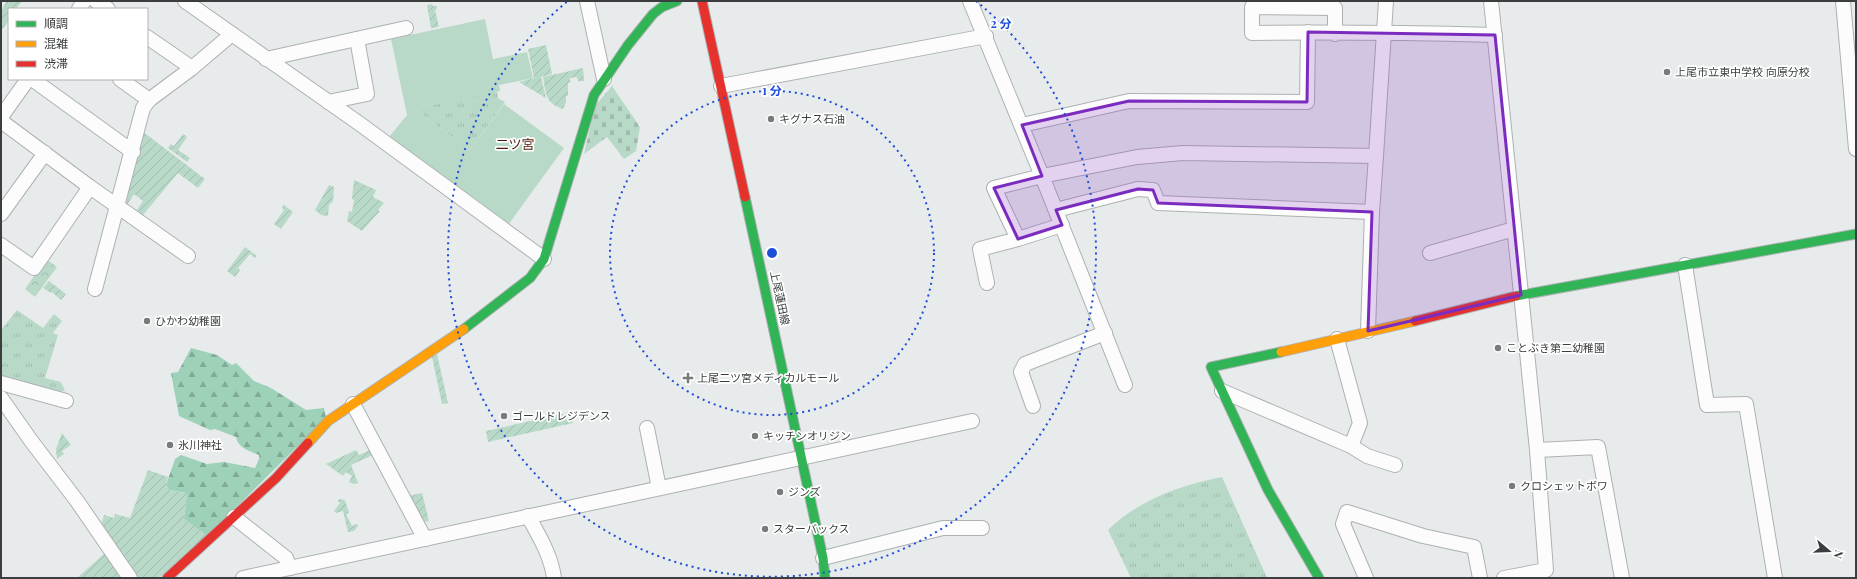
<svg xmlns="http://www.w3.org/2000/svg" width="1857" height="579" font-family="'Playfair Display','Noto Sans JP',serif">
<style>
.grass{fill:url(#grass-tufts)}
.forest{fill:url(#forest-firs)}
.cemetery{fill:url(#cemetery-stones)}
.park{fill:url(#park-crowns)}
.garden{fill:url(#garden-furrows)}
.pitch{fill:#b8d9c8}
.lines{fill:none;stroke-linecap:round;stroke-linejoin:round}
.street-casing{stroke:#aeb1b2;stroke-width:16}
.fast-casing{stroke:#aeb1b2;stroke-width:11}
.slow-casing{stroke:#aeb1b2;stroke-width:11}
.jam-casing{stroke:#aeb1b2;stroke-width:11}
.street{stroke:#fcfcfc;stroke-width:14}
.fast{stroke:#30b455;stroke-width:9}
.slow{stroke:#ff9f0a;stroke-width:9}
.jam{stroke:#e5322d;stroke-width:9}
.marked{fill:#7b2cbf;fill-opacity:0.2;stroke:#7b2cbf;stroke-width:3;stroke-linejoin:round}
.ring{fill:none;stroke:#1d4ed8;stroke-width:2;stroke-dasharray:2 4}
.poi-dot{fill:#787a7b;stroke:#fff;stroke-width:1.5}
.labels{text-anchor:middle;stroke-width:3.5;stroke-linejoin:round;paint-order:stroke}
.poi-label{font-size:11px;fill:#3b3d3e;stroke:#fff;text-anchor:start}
.street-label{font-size:11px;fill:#3b3d3e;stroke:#fff}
.quarter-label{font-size:13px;fill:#4c1b09;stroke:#fff}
.centre{fill:#1d4ed8;stroke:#fff;stroke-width:2}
.ring-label{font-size:12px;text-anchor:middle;font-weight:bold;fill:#1d4ed8;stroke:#fff;stroke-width:3.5;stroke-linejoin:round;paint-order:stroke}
</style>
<defs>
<pattern id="grass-tufts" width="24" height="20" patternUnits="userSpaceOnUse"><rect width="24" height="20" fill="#b8d9c8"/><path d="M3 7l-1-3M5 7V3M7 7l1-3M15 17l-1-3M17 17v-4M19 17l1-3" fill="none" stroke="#9fbbad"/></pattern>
<pattern id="forest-firs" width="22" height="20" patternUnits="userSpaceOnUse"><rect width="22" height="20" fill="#9dd1b8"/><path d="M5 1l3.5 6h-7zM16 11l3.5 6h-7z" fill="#81ab97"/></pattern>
<pattern id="cemetery-stones" width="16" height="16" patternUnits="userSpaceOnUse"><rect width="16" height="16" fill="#b8d9c8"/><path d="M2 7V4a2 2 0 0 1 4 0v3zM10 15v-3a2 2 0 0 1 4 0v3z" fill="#9fbbad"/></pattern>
<pattern id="park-crowns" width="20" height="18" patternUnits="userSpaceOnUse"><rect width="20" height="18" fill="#b8d9c8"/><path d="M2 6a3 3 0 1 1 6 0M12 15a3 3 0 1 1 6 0" fill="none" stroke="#9fbbad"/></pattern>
<pattern id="garden-furrows" width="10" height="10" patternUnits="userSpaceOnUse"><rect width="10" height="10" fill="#b8d9c8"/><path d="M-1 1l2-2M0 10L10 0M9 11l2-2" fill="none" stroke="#9fbbad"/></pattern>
</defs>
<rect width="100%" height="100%" fill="#e8ebec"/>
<g class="grass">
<polygon points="497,91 498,98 505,102 470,150 414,109"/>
<polygon points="17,310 43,328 54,314 62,321 53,333 58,335 45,378 61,382 65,391 46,392 1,377 1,330"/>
<path d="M 1222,477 L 1267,578 L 1131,578 L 1108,530 C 1138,500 1181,485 1222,477 Z"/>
</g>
<path class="forest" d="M 191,348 L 217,355 L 232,365 L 236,363 L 254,381 L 271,388 L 306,410 L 324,408 L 326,418 L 207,536 L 184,519 L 187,493 L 169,490 L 166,485 L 175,459 L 181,455 L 207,464 L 224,462 L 255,468 L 259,459 L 259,455 C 249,451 238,448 236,437 L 215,429 L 210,430 L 179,416 L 171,373 L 178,372 Z"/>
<polygon class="cemetery" points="612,86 640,127 636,151 624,159 607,137 584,154 595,106"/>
<polygon class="park" points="46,259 57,267 35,297 25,289"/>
<g class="garden">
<polygon points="7,1 22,1 16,9 9,9 9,20 1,31 1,11"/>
<polygon points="432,4 433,6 437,6 437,9 435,10 439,27 431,28 427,5"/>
<polygon points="546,45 552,74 541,77 546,98 519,82 534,78 528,49"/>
<path d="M 583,68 L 584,81 L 578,81 L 577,77 L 570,78 L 570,83 L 568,83 L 568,96 L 566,96 L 566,102 L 563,109 C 545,103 546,93 543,77 Z"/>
<polygon points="142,131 205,179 198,188 178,173 143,215 137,210 143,201 134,194 127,205 125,198"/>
<polygon points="183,134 187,137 178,150 190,158 187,162 168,148 171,144 174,146"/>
<polygon points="354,180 376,190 373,197 384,203 378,210 380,211 362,231 347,221 349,211 352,212 354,200 352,199"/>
<polygon points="329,185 334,187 333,201 329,205 328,216 321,215 315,210"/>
<polygon points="284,205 293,212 281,229 274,224 284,210 282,208"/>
<polygon points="245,247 257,256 255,258 250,254 238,268 240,270 235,277 227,271"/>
<polygon points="49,281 66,294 61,300 52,292 51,293 43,288"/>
<polygon points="437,354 448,403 442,404 432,357"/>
<polygon points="571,412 573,423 488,442 486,431"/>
<polygon points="62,433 71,445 62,451 64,454 57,459 56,449"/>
<polygon points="356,450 359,455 370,450 373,455 351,465 358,483 353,484 349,482 352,476 346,472 343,476 326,464"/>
<polygon points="148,470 168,477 166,485 169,490 187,493 184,519 207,536 159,578 138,578 101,526 104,515 114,518 115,514 130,518"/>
<polygon points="422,493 429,521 421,522 408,496"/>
<polygon points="339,499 345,500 349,513 346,514 352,526 357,524 358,526 354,531 348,532 343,511 336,513 334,511 340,503 338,501"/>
<polygon points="105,553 123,578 77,578"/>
</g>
<polygon class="pitch" points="485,19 493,59 527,52 533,78 499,85 500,91 414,109 470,150 504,104 564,148 508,225 389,137 407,115 391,39"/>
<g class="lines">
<g class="street-casing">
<g id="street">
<polyline points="96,1 108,9"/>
<polyline points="185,1 360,124 544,259"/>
<polyline points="587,1 604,79"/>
<polyline points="970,1 1042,176 1125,385"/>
<polyline points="1491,1 1537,450 1546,570 1504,578"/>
<polyline points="1843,1 1856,149"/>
<polyline points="79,9 84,1"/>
<path d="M 1335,34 L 1335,8 L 1252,7 L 1252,33 C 1333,32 1414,33 1495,35"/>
<polyline points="147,37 192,68"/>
<polyline points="266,59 406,28"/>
<polyline points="32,79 133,152"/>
<polyline points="120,79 149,100"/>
<polyline points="721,86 986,36"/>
<polyline points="328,102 367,94 357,39"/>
<polyline points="1,117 28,79"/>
<polyline points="1,121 90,187 188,256"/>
<polyline points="1022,125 1129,101 1307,102 1308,32"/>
<polyline points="1376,156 1386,1"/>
<polyline points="1056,210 1138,189 1153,190 1158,203 1372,212"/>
<polyline points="1,214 45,153"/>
<polyline points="1018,239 994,188 1042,176 1137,157 1183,153 1376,156 1372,212 1368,331"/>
<polyline points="1,245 34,268 90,187"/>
<polyline points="1430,253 1514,229"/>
<polyline points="1685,265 1707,405 1746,404 1775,578"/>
<polyline points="987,283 980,249 1018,239 1062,225"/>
<polyline points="95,289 143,108 149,100 192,68 232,34"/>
<polyline points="1337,339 1360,423 1351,446"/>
<polyline points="1,383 66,401"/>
<polyline points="1222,391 1351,446 1367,456 1395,465"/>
<polyline points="1,398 32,442 77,501 130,578"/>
<polyline points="353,404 425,539"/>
<polyline points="1033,406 1021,372 1025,364 1105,333"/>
<polyline points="647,428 659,488"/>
<polyline points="1537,450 1598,447 1622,578"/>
<path d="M 528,516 C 539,536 551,555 554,578"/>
<polyline points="234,517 286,558 290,568"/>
<polyline points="823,558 943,528 982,528"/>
<polyline points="243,578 972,421"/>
<polyline points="1366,578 1343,524 1347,512 1423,536 1474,547 1480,578"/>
</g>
</g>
<g class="fast-casing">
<g id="fast">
<polyline points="745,197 823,558 825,578"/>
<polyline points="1516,296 1856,234"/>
<polyline points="464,329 530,278 544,259 594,95 628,45 653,14 662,7 677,1"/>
<polyline points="1281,352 1211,367 1268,490 1319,578"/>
</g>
</g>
<g class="slow-casing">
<g id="slow">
<polyline points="1281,352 1415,321"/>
<polyline points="308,443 328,421 464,329"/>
</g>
</g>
<g class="jam-casing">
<g id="jam">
<polyline points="702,1 745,197"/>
<polyline points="1415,321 1516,296"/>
<polyline points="167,578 276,478 308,443"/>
</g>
</g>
<use href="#street" class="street"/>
<use href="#fast" class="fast"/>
<use href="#slow" class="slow"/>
<use href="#jam" class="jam"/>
</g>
<path class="marked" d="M 1308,32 L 1495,35 L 1521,295 L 1368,331 L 1372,212 L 1158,203 L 1153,190 L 1138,189 L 1056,210 L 1062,225 L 1018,239 L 994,188 L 1042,176 L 1022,125 L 1129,101 L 1307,102 Z"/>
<g class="ring">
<circle cx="772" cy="253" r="162"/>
<path d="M976 1A324 324 0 1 1 568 1"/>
</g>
<g class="poi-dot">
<circle cx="1667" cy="72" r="4"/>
<circle cx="771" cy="119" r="4"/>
<circle cx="147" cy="321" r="4"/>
<circle cx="1498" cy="348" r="4"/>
<path d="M686 372h4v4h4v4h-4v4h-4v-4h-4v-4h4z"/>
<circle cx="504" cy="416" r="4"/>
<circle cx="755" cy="436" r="4"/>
<circle cx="170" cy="445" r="4"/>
<circle cx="1512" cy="486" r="4"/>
<circle cx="780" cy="492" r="4"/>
<circle cx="765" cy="529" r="4"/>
</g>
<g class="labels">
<g class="poi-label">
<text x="1675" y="76">上尾市立東中学校 向原分校</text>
<text x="779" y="123">キグナス石油</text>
<text x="155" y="325">ひかわ幼稚園</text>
<text x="1506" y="352">ことぶき第二幼稚園</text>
<text x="697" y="382">上尾二ツ宮メディカルモール</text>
<text x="512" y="420">ゴールドレジデンス</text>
<text x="763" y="440">キッチンオリジン</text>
<text x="178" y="449">氷川神社</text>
<text x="1520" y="490">クロシェットボワ</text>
<text x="788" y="496">ジンズ</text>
<text x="773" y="533">スターバックス</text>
</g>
<g class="street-label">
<text transform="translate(780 298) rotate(78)" y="4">上尾蓮田線</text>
</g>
<g class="quarter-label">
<text x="515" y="149">二ツ宮</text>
</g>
</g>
<circle cx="772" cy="253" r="6" class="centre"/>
<g class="ring-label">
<text x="1001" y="28">2 分</text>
<text x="772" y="95">1 分</text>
</g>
<rect width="1857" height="579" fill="none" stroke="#3b3d3e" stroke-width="4"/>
<rect x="8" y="8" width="140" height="72" fill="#ffffff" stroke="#b1b1b2"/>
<rect x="16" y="21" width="20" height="6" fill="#30b455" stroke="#b1b1b2"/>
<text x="44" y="28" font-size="12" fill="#3b3d3e">順調</text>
<rect x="16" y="41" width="20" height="6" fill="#ff9f0a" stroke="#b1b1b2"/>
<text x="44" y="48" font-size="12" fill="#3b3d3e">混雑</text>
<rect x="16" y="61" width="20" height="6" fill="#e5322d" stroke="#b1b1b2"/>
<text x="44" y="68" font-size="12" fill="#3b3d3e">渋滞</text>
<g transform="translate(1829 551) rotate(109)" stroke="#ffffff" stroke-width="3" paint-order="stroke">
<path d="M0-3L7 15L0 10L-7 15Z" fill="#3b3d3e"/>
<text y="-6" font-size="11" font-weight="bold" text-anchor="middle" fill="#3b3d3e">N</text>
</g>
</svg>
